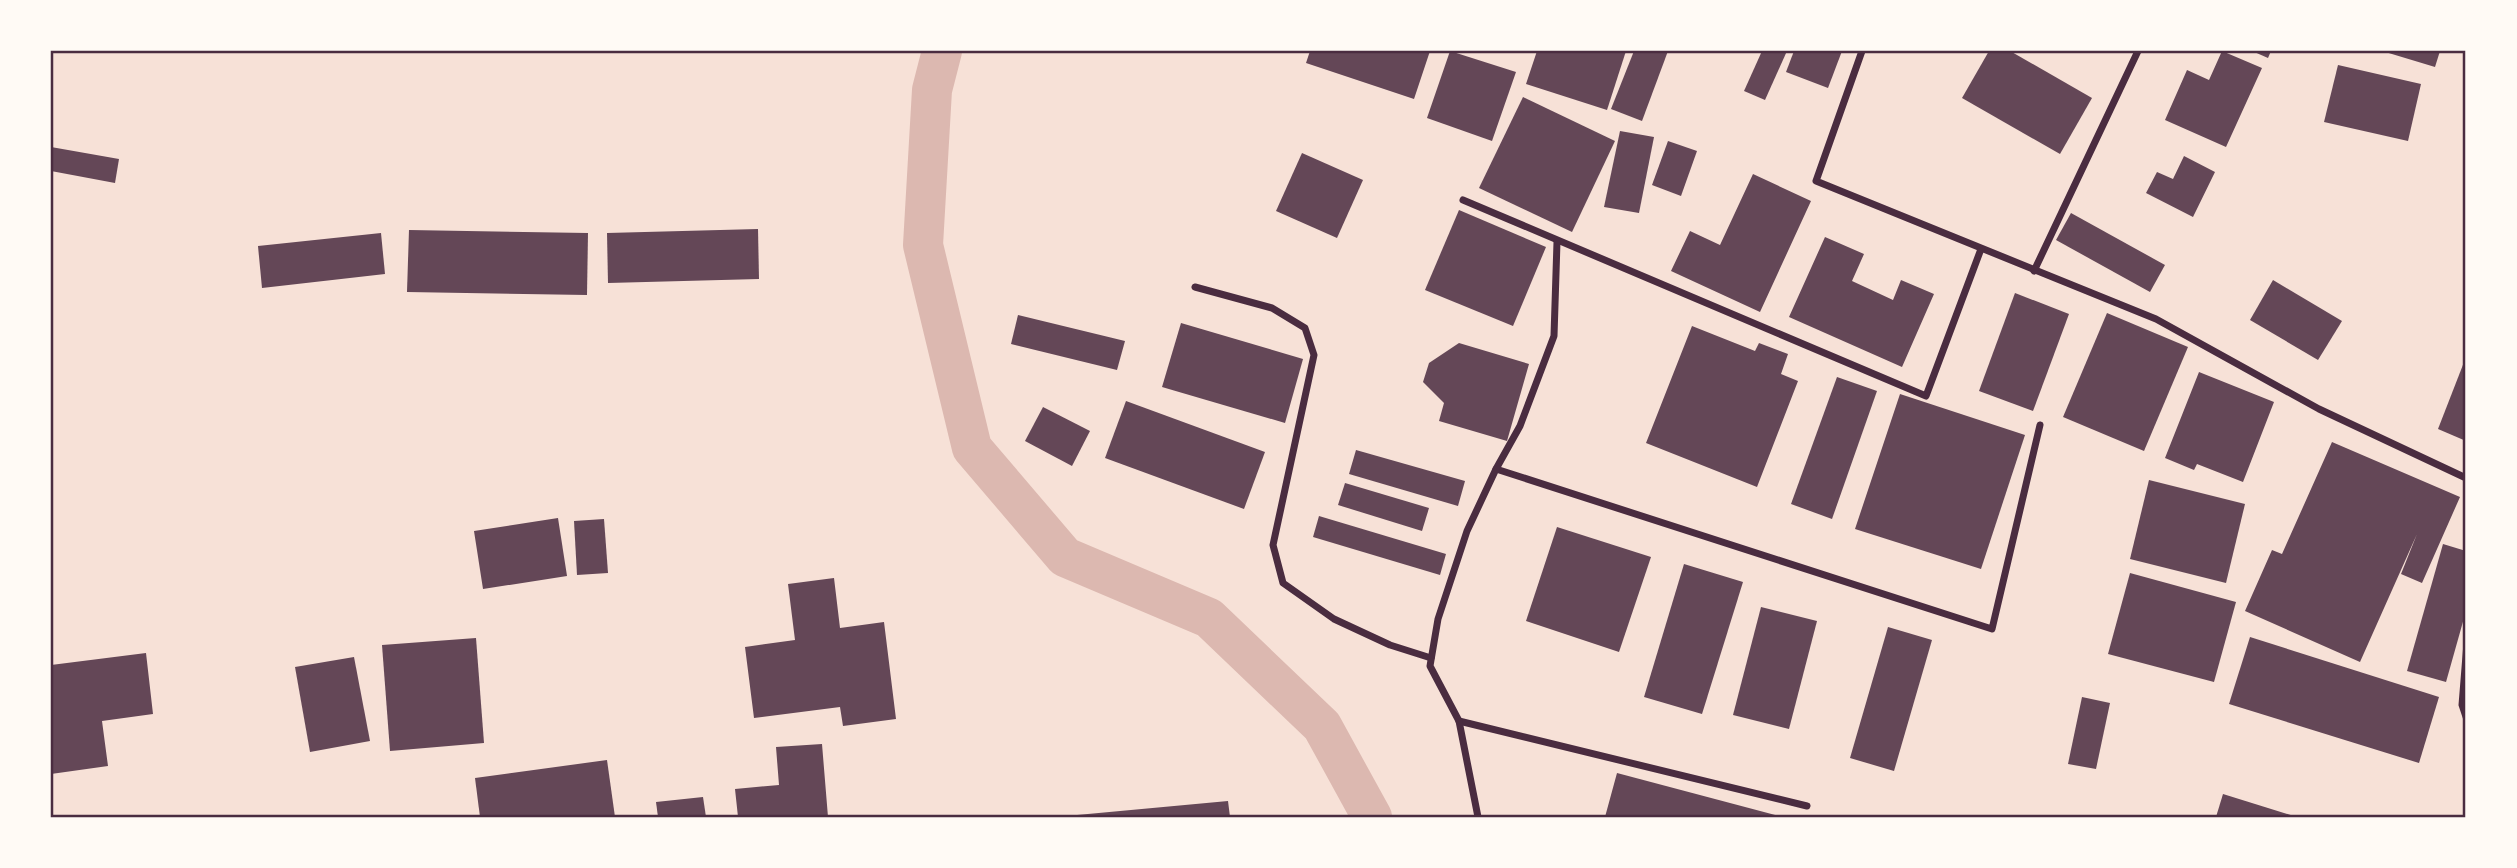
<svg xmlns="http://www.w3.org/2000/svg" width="2517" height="868" font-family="Georgia,serif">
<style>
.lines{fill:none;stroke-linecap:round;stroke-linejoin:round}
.canal{stroke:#dcb8b0;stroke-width:40}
.building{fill:#644757}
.service{stroke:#4a2c40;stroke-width:5}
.minor{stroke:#4a2c40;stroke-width:7}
.neatline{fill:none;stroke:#4a2c40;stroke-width:2.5}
</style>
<rect width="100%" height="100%" fill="#f7e1d7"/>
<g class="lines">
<polyline class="canal" points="942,51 932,90 923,245 972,448 1065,557 1209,618 1322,726 1372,817"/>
</g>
<g class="building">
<polygon points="1310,51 1430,51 1414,99 1306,63"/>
<polygon points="1450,51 1516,72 1492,141 1427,118"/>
<polygon points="1537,51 1626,51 1607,110 1526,84"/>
<polygon points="1634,51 1668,51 1642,121 1611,109"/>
<polygon points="1762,51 1787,51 1765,100 1744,91"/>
<polygon points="1794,51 1842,51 1828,88 1786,72"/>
<polygon points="1989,51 2010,51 2092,98 2060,154 1962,98"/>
<polygon points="2222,51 2262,68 2226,147 2165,120 2187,70 2209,80"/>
<polygon points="2252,51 2271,51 2268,58"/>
<polygon points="2382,51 2440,51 2435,67"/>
<polygon points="2338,65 2421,84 2408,141 2324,122"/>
<polygon points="1523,97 1615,141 1572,232 1479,188"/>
<polygon points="1620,131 1654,137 1639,213 1604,207"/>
<polygon points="1668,141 1697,151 1681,196 1652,185"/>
<polygon points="51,147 119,159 115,183 51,171"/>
<polygon points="1302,153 1363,180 1337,238 1276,211"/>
<polygon points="2184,156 2215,172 2193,217 2146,193 2157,172 2173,179"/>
<polygon points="1753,174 1811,201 1760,312 1671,271 1690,231 1720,245"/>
<polygon points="1459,210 1546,247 1513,326 1425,290"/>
<polygon points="2071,213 2165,265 2150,292 2056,240"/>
<polygon points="758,229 759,279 608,283 607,233"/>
<polygon points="409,230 588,233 587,295 407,292"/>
<polygon points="381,233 385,274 262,288 258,246"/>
<polygon points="1825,237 1864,254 1852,281 1893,300 1901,280 1934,294 1902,367 1789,317"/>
<polygon points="2273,280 2342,321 2318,360 2250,320"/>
<polygon points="2015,293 2069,314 2033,411 1979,391"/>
<polygon points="2107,313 2188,347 2144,451 2063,417"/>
<polygon points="1018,315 1125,341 1117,370 1011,344"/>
<polygon points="1181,323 1303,359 1285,423 1162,387"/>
<polygon points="1692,326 1755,351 1759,343 1788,354 1781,374 1798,381 1757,487 1646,443"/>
<polygon points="1459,343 1529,364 1507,441 1439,421 1444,403 1423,382 1429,363"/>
<polygon points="2466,357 2466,441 2438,429"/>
<polygon points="2199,372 2274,402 2243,482 2197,464 2194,470 2165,458"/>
<polygon points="1837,377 1877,391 1832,519 1791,504"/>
<polygon points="1900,394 2025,435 1981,569 1855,529"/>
<polygon points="1126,401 1265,452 1244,509 1105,458"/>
<polygon points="1043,407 1090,431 1072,466 1025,441"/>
<polygon points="2332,442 2460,497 2422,583 2401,574 2417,534 2360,662 2245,611 2272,550 2282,554"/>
<polygon points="1356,450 1465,481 1458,506 1349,474"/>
<polygon points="2149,480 2245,504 2226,583 2130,559"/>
<polygon points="1345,483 1429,508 1422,531 1338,505"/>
<polygon points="1319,516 1446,554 1440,575 1313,537"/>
<polygon points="558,518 567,576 483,589 474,531"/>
<polygon points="604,519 608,573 577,575 574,521"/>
<polygon points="1557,527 1651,557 1619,652 1526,621"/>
<polygon points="2443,544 2466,551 2466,611 2446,682 2407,671"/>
<polygon points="1684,564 1743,582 1702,714 1644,697"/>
<polygon points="2130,573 2236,602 2214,682 2108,654"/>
<polygon points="834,578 840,628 884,622 896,719 843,726 840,707 754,718 745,647 795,640 788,584"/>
<polygon points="1761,607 1817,621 1789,729 1733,715"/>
<polygon points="1888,627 1932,640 1894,771 1850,758"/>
<polygon points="2250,637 2439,697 2419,763 2229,704"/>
<polygon points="476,638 484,743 390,751 382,645"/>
<polygon points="146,653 153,714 102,721 108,766 51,774 51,665"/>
<polygon points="354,657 370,741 310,752 295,667"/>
<polygon points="2082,697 2110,703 2096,769 2068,764"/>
<polygon points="822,744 828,817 738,817 735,789 779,785 776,747"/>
<polygon points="607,760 615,817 480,817 475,778"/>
<polygon points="1617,773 1779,816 1779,817 1605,817"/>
<polygon points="2223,794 2297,817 2216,817"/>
<polygon points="703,797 706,817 658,817 656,802"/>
<polygon points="1228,801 1230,817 1077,817 1077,815"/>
</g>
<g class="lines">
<polyline class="service" points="2466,643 2461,705 2466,720"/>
<g class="minor">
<polyline points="1862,51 1816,181 2156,319 2319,409 2466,478"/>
<polyline points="1463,200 1926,396 1981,249"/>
<polyline points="2034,271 2138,51"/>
<polyline points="1195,287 1272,308 1305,328 1314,355 1273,545 1283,583 1334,619 1390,645 1431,658"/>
<polyline points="1496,469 1992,629 2040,425"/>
<polyline points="1459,721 1807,806"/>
<polyline points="1478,817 1459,721 1430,666 1438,619 1467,531 1496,469 1520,426 1554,336 1557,242"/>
</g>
</g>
<rect width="2517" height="868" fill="none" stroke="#fffaf5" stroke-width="105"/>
<rect x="52" y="52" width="2412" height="764" class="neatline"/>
</svg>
